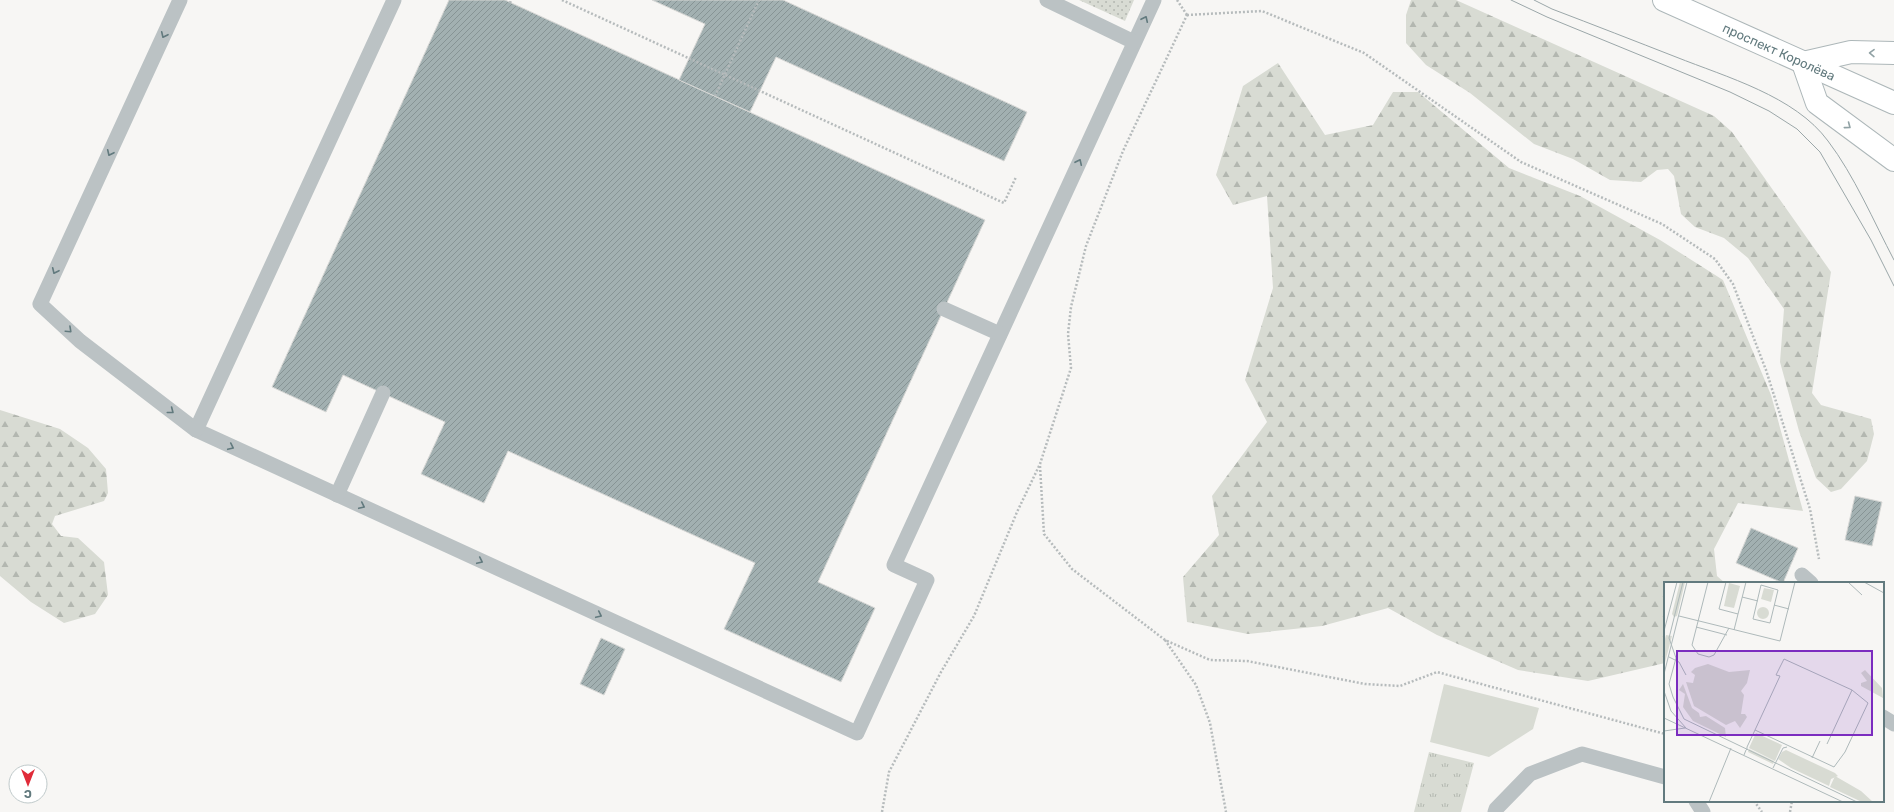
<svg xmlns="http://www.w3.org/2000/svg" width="1894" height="812" font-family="Rubik,sans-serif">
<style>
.grass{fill:url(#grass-dots)}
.forest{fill:url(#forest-firs)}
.park{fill:url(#park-tufts)}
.pitch{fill:#d8dbd3}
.building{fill:url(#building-hatch);stroke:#d8d8d6}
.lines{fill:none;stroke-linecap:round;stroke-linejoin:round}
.secondary-casing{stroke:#adb7b9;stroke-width:24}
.path{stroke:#b6bbbc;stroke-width:2.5;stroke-dasharray:2 2;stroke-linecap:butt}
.service{stroke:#bbc2c4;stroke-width:15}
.secondary{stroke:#fff;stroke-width:22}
.tram{stroke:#9ba7a9;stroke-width:1}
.oneway{stroke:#627a7e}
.oneway2{stroke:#91a2a5}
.labels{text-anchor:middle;stroke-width:4;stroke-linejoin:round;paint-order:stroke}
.street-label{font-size:13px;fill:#627a7e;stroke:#fff}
.inset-road{fill:none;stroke:#aeb9ba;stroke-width:1}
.view{fill:#7b2cbf;fill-opacity:0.15;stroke:#7b2cbf;stroke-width:2}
.inset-edge{fill:none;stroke:#627a7e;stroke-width:2}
</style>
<defs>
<pattern id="grass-dots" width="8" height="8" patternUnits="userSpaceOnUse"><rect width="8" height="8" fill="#d8dbd3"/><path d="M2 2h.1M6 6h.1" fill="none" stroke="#b3b7b0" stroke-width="1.8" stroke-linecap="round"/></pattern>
<pattern id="forest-firs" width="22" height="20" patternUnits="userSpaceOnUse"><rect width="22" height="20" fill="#d8dbd3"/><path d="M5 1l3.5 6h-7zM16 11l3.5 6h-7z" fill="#b3b7b0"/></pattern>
<pattern id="park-tufts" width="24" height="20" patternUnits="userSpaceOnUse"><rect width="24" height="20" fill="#d8dbd3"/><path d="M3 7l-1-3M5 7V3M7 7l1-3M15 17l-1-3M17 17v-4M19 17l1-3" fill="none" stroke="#b3b7b0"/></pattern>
<pattern id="building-hatch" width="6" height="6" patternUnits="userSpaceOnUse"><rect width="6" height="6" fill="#a2b0b1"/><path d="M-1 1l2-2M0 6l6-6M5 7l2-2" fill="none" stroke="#879495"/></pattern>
</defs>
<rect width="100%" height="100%" fill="#f7f6f4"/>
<polygon class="grass" points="1079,0 1134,0 1125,21"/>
<g class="forest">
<polygon points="1411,0 1456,0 1714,116 1732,132 1831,272 1812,393 1821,405 1871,419 1874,434 1867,461 1841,489 1831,492 1816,478 1799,431 1780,362 1784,309 1748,258 1724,238 1695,227 1681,214 1674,176 1668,169 1657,170 1641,182 1610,180 1573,159 1534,144 1470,93 1426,65 1406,43 1406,15"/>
<polygon points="1278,63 1325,135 1373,125 1393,92 1418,92 1509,168 1580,196 1660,240 1723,280 1771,395 1803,511 1738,503 1714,549 1717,576 1725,583 1665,583 1665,663 1588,681 1518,670 1437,635 1388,608 1322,626 1248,634 1187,622 1183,577 1219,535 1212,496 1267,422 1245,380 1273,288 1267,196 1233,205 1216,175 1243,86"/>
<polygon points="0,410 60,429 88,448 106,469 108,493 104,501 55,516 52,524 61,536 78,538 104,562 108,595 95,614 64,623 31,602 0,576"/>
</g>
<polygon class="park" points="1429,752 1474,763 1461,812 1414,812"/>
<polygon class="pitch" points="1444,684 1539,708 1533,729 1489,757 1430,742"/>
<g class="building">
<polygon points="449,0 505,0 985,220 818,582 875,608 841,682 724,629 755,563 508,451 484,503 421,474 445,422 343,375 326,412 272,387"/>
<polygon points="652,0 783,0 1027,112 1004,161 776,57 750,112 679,80 705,24"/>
<polygon points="1855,496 1882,502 1872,546 1845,540"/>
<polygon points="1751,528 1798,548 1783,583 1736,563"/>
<polygon points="601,638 625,649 604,695 580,684"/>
</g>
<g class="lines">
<g class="secondary-casing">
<g id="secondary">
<path id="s1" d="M 1664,0 L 1894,103"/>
<polyline points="1803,63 1817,103 1894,160"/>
<polyline points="1803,63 1851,52 1894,53"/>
</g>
</g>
<g class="path">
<polyline points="562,0 1004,203 1016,177"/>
<polyline points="1177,0 1187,15"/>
<polyline points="510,3 511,0"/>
<polyline points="1187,15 1262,11 1364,53 1521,162 1662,224 1715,259 1733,284 1766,370 1810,509 1819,559"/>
<polyline points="715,96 759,0"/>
<polyline points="1040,466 1044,534 1072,569 1165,640 1210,660 1247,661 1365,684 1400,686 1437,672 1665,734"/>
<polyline points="1165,640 1196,685 1210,723 1226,812"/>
<polyline points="1754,801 1762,812"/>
<polyline points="882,812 889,772 941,672 974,616 1017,512 1040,464 1071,368 1068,334 1071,307 1086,246 1123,151 1187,15"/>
<polyline points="1790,812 1792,801"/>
</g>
<g class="service">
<polyline points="180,0 40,304 80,341 196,430 857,733 927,580 894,565 1154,0"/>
<polyline points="1047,0 1134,42"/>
<polyline points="944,309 1000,334"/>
<polyline points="196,430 394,0"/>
<polyline points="337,495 383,393"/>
<polyline points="1802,575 1811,583"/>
<polyline points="1883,717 1894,724"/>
<polyline points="1696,801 1703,812"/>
<polyline points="1495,812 1496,809 1530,774 1582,754 1665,777"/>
</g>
<use href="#secondary" class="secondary"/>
<g class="tram">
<polyline points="1511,0 1547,17 1730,92 1769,111 1797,129 1820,152 1871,240 1894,286"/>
<path d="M 1534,0 L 1552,9 C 1594,25 1635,41 1676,57 C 1726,77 1795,96 1828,141 C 1854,175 1874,222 1894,260"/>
</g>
</g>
<defs><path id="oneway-chevron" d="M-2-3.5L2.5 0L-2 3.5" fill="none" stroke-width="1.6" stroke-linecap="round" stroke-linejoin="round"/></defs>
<g class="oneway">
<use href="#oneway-chevron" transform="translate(1145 19) rotate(-65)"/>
<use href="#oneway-chevron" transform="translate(164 35) rotate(115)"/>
<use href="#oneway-chevron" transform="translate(110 153) rotate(115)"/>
<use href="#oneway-chevron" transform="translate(1079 162) rotate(-65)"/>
<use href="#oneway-chevron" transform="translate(55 271) rotate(115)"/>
<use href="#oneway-chevron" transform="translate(69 330) rotate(43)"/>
<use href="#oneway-chevron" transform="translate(171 411) rotate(38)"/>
<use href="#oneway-chevron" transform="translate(231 447) rotate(25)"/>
<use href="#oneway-chevron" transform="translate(362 506) rotate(25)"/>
<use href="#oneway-chevron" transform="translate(480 561) rotate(25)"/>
<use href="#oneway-chevron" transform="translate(599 615) rotate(25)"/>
</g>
<g class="oneway2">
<use href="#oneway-chevron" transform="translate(1872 53) rotate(-179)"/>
<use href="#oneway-chevron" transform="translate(1848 126) rotate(37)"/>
</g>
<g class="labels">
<g class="street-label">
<text dy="5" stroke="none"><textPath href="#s1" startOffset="126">проспект Королёва</textPath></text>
</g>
</g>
<g transform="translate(1664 582)">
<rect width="220" height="220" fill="#f7f6f4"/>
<path d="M 16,0 L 21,0 L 13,34 L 10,35 L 8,32 ZM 2,53 L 8,54 L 0,84 L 0,61 ZM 92,151 L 118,163 L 111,179 L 85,166 ZM 85,167 L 110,179 L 109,182 L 84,170 ZM 122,168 L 171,191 L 174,194 L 167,197 L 165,204 L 127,186 L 114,177 L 118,170 Z" fill="#d8dbd3"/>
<path d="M 44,82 L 65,90 L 86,88 L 83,101 L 77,109 L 80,113 L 77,132 L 81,132 L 83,135 L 76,146 L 71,139 L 62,143 L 30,124 L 22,100 L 29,101 L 31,93 L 27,90 L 31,86 ZM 201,88 L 218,106 L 219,116 L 197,104 L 197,101 L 203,99 L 197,91 ZM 19,102 L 28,126 L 35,131 L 36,135 L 42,134 L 61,146 L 62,155 L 29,139 L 19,125 L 21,112 L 15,108 ZM 171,194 L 197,209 L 209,220 L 198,220 L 166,205 Z" fill="#d8dbd3"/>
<path d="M 65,1 L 76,4 L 70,26 L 60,24 ZM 100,6 L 110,8 L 107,20 L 97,17 ZM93 31a6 6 0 1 1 12 0a6 6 0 1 1-12 0Z" fill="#d8dbd3"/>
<path class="inset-road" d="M 19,0 L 5,56 L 12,76 L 5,102 L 9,115 L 20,137 L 193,220M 44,0 L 28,63 L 34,72 L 45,75 L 50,73 L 65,46M 62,0 L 55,27 L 74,32M 184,0 L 198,13M 200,0 L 220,11M 97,3 L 114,8 L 106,41 L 89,37 ZM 78,15 L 94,19M 110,23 L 125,27M 15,34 L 116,59 L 131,0M 32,45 L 63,53M 70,48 L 82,0M 0,49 L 13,0M 5,75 L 15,80 L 22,93M 0,92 L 23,0M 0,109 L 7,129 L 22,146M 0,136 L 179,220M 0,149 L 21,146M 163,162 L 188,108M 80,173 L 82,168 L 83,167 L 83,165 L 91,148 L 116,94 L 112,93 L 120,77 L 188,108 L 204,121 L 181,170 L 170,185 L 91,148M 148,176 L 156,159M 109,186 L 119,166 L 123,165M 45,220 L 67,166"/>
<path class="view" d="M 13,69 L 208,69 L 208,153 L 13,153 Z"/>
<rect width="220" height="220" class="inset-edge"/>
</g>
<g transform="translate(28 784) rotate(180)"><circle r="19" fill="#ffffff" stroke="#c0cacb"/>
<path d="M0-3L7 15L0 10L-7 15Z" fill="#e02b39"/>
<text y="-6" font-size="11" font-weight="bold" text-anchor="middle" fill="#627a7e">С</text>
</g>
</svg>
